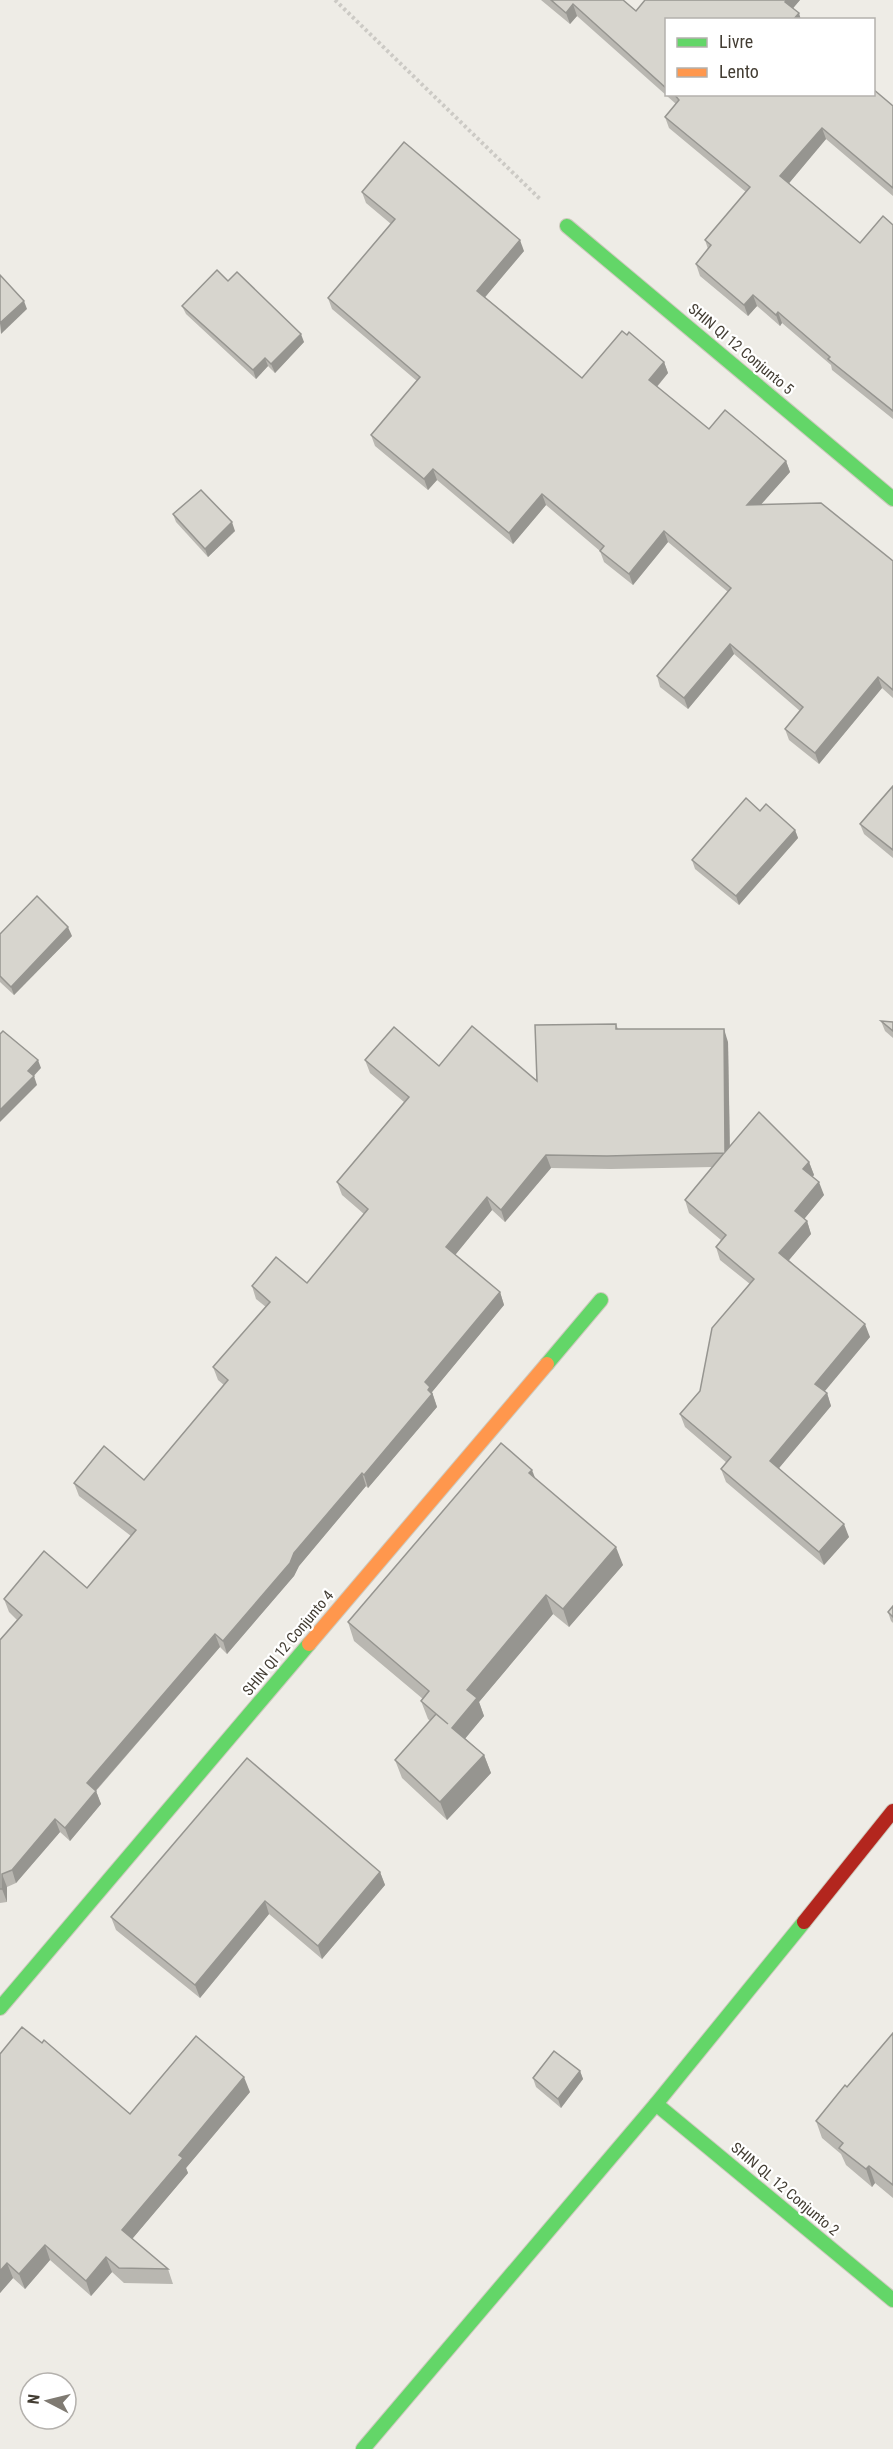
<svg xmlns="http://www.w3.org/2000/svg" width="893" height="2449" font-family="'Roboto Condensed',sans-serif">
<style>
.lines{fill:none;stroke-linecap:round;stroke-linejoin:round}
.fast-casing{stroke:#cdc9bd;stroke-width:16}
.slow-casing{stroke:#cdc9bd;stroke-width:16}
.jam-casing{stroke:#cdc9bd;stroke-width:16}
.path{stroke:#cccac5;stroke-width:4;stroke-dasharray:3 3;stroke-linecap:butt}
.fast{stroke:#63d668;stroke-width:14}
.slow{stroke:#ff974d;stroke-width:14}
.jam{stroke:#b3261e;stroke-width:14}
.wall{fill:#b9b7b1}
.shaded-wall{fill:#969590}
.building{fill:#d7d5ce;stroke:#969590;stroke-width:1.5}
.labels{text-anchor:middle;stroke-width:4.5;stroke-linejoin:round;paint-order:stroke}
.street-label{font-size:15px;fill:#433d33;stroke:#fff}
</style>
<rect width="100%" height="100%" fill="#eeece6"/>
<g class="lines">
<g class="fast-casing">
<g id="fast">
<polyline points="567,226 893,499"/>
<polyline points="547,1364 601,1300"/>
<polyline points="0,2008 309,1644"/>
<polyline points="656,2104 893,2300"/>
<polyline points="363,2449 656,2104 804,1922"/>
</g>
</g>
<g class="slow-casing">
<polyline id="slow" points="309,1644 547,1364"/>
</g>
<g class="jam-casing">
<polyline id="jam" points="804,1922 893,1811"/>
</g>
<polyline class="path" points="335,0 541,200"/>
<use href="#fast" class="fast"/>
<use href="#slow" class="slow"/>
<use href="#jam" class="jam"/>
</g>
<g class="wall">
<polygon points="541,0 623,0 636,11 645,0 800,0 793,8 666,20 666,94 873,94 893,106 893,196 826,139 789,183 860,243 893,225 893,419 832,370 831,365 782,323 780,326 757,306 748,316 700,276 696,264 708,249 705,240 746,192 669,128 665,117 676,104 577,16 570,24"/>
<polygon points="362,192 524,251 485,297 582,378 627,335 664,362 668,373 657,387 709,429 786,461 790,472 760,505 893,561 893,698 882,688 819,764 789,740 785,729 800,711 734,654 688,709 660,687 657,676 728,592 668,542 633,585 604,562 600,551 546,505 513,544 437,480 428,490 375,446 371,435 417,381 332,309 328,298 391,224 366,203"/>
<polygon points="228,281 304,342 275,373 268,366 256,379 186,314 182,306"/>
<polygon points="173,514 235,531 208,557 176,522"/>
<polygon points="893,786 893,858 864,834 860,824"/>
<polygon points="795,830 798,838 739,905 695,869 692,860"/>
<polygon points="0,934 72,936 14,995 0,982"/>
<polygon points="881,1021 893,1022 893,1038 885,1031"/>
<polygon points="616,1024 618,1029 728,1042 730,1147 809,1162 814,1175 812,1177 824,1195 804,1219 807,1221 811,1234 789,1260 870,1337 824,1391 827,1393 831,1406 779,1468 849,1537 824,1565 726,1482 721,1469 727,1463 685,1427 680,1414 700,1391 750,1284 720,1260 716,1247 721,1240 689,1213 685,1200 713,1167 611,1169 551,1168 505,1222 492,1210 455,1255 500,1292 504,1305 432,1392 437,1407 368,1488 366,1486 299,1566 294,1576 227,1654 220,1647 96,1791 101,1804 70,1841 60,1832 16,1883 7,1887 7,1902 0,1903 0,1640 17,1620 9,1612 4,1599 87,1588 131,1536 79,1496 74,1483 144,1480 224,1385 218,1380 213,1367 266,1307 256,1299 252,1286 307,1283 364,1214 342,1195 337,1182 404,1102 370,1073 365,1060 439,1066 537,1081"/>
<polygon points="536,1479 623,1565 569,1627 553,1614 479,1702 484,1716 465,1738 484,1755 491,1773 447,1820 402,1778 395,1760 430,1721 428,1719 421,1701 423,1699 354,1641 348,1622"/>
<polygon points="893,1606 893,1623 891,1621 888,1612"/>
<polygon points="380,1872 385,1885 322,1959 269,1914 200,1998 116,1930 111,1917"/>
<polygon points="893,2033 893,2198 875,2183 872,2187 846,2165 841,2154 822,2138 816,2121 847,2087"/>
<polygon points="0,2054 130,2114 250,2092 186,2168 188,2173 132,2239 168,2269 173,2284 124,2283 112,2272 91,2296 50,2260 25,2289 13,2278 0,2293"/>
<polygon points="580,2071 583,2079 561,2108 536,2087 533,2078"/>
</g>
<g class="shaded-wall">
<polygon points="787,0 800,0 789,13 785,2"/>
<polygon points="573,4 577,16 570,24 566,13"/>
<polygon points="799,13 801,20 793,20"/>
<polygon points="822,128 826,139 785,188 780,176"/>
<polygon points="520,240 524,251 481,302 477,291"/>
<polygon points="753,295 757,306 748,316 744,305"/>
<polygon points="24,301 27,309 1,334 0,323"/>
<polygon points="778,312 782,323 780,326 776,315"/>
<polygon points="301,334 304,342 275,373 271,364"/>
<polygon points="265,358 268,366 256,379 253,370"/>
<polygon points="664,362 668,373 653,391 649,380"/>
<polygon points="786,461 790,472 751,516 747,505"/>
<polygon points="433,469 437,480 428,490 424,479"/>
<polygon points="542,494 546,505 513,544 509,533"/>
<polygon points="232,522 235,531 208,557 205,549"/>
<polygon points="664,531 668,542 633,585 629,574"/>
<polygon points="730,644 734,654 688,709 684,698"/>
<polygon points="878,677 882,688 819,764 815,753"/>
<polygon points="795,830 798,838 739,905 736,896"/>
<polygon points="68,927 72,936 14,995 11,987"/>
<polygon points="724,1029 728,1042 730,1165 725,1152"/>
<polygon points="38,1060 41,1068 31,1079 28,1071"/>
<polygon points="34,1076 37,1085 0,1122 0,1110"/>
<polygon points="546,1155 551,1168 505,1222 501,1210"/>
<polygon points="809,1162 814,1175 808,1182 803,1169"/>
<polygon points="819,1182 824,1195 800,1224 795,1211"/>
<polygon points="487,1197 492,1210 451,1260 446,1247"/>
<polygon points="807,1221 811,1234 784,1266 779,1253"/>
<polygon points="500,1292 504,1305 432,1392 437,1407 368,1488 364,1475 425,1382"/>
<polygon points="865,1324 870,1337 820,1397 815,1384"/>
<polygon points="827,1393 831,1406 774,1474 770,1461"/>
<polygon points="532,1470 539,1488 529,1473"/>
<polygon points="362,1473 366,1486 299,1566 294,1576 227,1654 223,1641 294,1553"/>
<polygon points="844,1524 849,1537 824,1565 819,1552"/>
<polygon points="616,1547 623,1565 569,1627 563,1609"/>
<polygon points="546,1595 553,1614 479,1702 484,1716 459,1746 452,1728 467,1690"/>
<polygon points="215,1634 220,1647 91,1796 87,1783"/>
<polygon points="484,1755 491,1773 447,1820 440,1802"/>
<polygon points="96,1791 101,1804 70,1841 65,1828"/>
<polygon points="55,1819 60,1832 16,1883 12,1870"/>
<polygon points="380,1872 385,1885 322,1959 318,1946"/>
<polygon points="2,1874 7,1887 7,1902 2,1889"/>
<polygon points="265,1901 269,1914 200,1998 195,1985"/>
<polygon points="580,2071 583,2079 561,2108 558,2099"/>
<polygon points="244,2077 250,2092 186,2168 188,2173 127,2245 122,2230 179,2155"/>
<polygon points="869,2166 875,2183 872,2187 866,2169"/>
<polygon points="45,2245 50,2260 25,2289 19,2274"/>
<polygon points="106,2257 112,2272 91,2296 86,2281"/>
<polygon points="7,2263 13,2278 0,2293 0,2271"/>
</g>
<g class="building">
<polygon points="551,0 623,0 636,11 645,0 787,0 785,2 799,13 793,20 666,20 666,88 573,4 566,13"/>
<polygon points="873,89 893,106 893,188 822,128 780,176 860,243 883,216 893,225 893,411 828,359 830,357 778,312 776,315 753,295 744,305 696,264 711,245 705,240 750,187 665,117 679,100 674,94 873,94"/>
<polygon points="404,142 520,240 477,291 582,378 622,331 627,335 629,332 664,362 649,380 709,429 725,410 786,461 747,505 821,503 893,561 893,690 878,677 815,753 785,729 803,707 730,644 684,698 657,676 731,588 664,531 629,574 600,551 604,546 542,494 509,533 433,469 424,479 371,435 420,377 328,298 395,219 362,192"/>
<polygon points="217,270 228,281 237,272 301,334 271,364 265,358 253,370 182,306"/>
<polygon points="0,275 24,301 0,323"/>
<polygon points="201,490 232,522 205,549 173,514"/>
<polygon points="893,786 893,850 860,824"/>
<polygon points="746,798 760,811 766,804 795,830 736,896 692,860"/>
<polygon points="37,896 68,927 11,987 0,976 0,934"/>
<polygon points="881,1021 893,1022 893,1031"/>
<polygon points="616,1024 616,1029 724,1029 725,1152 759,1112 809,1162 803,1169 819,1182 795,1211 807,1221 779,1253 865,1324 815,1384 827,1393 770,1461 844,1524 819,1552 721,1469 731,1457 680,1414 700,1391 712,1328 754,1279 716,1247 726,1235 685,1200 724,1153 607,1156 546,1155 501,1210 487,1197 446,1247 500,1292 425,1382 430,1387 428,1390 432,1394 364,1475 362,1473 294,1553 290,1563 223,1641 215,1634 87,1783 96,1791 65,1828 55,1819 12,1870 2,1874 2,1889 0,1889 0,1640 22,1615 4,1599 44,1551 87,1588 136,1530 74,1483 104,1446 144,1480 228,1380 213,1367 270,1302 252,1286 276,1257 307,1283 368,1209 337,1182 409,1097 365,1060 394,1027 439,1066 472,1026 537,1081 535,1025"/>
<polygon points="3,1031 38,1060 28,1071 34,1076 0,1110 0,1034"/>
<polygon points="501,1443 532,1470 529,1473 616,1547 563,1609 546,1595 467,1690 477,1698 452,1728 484,1755 440,1802 395,1760 436,1714 448,1724 421,1701 429,1691 348,1622"/>
<polygon points="893,1606 893,1617 888,1612"/>
<polygon points="247,1758 380,1872 318,1946 265,1901 195,1985 111,1917"/>
<polygon points="22,2027 42,2043 44,2040 130,2114 196,2036 244,2077 179,2155 183,2158 122,2230 168,2269 119,2268 106,2257 86,2281 45,2245 19,2274 7,2263 0,2271 0,2054"/>
<polygon points="893,2033 893,2185 869,2166 866,2169 839,2148 843,2143 816,2121 845,2085 847,2087"/>
<polygon points="554,2051 580,2071 558,2099 533,2078"/>
</g>
<g class="labels">
<g class="street-label">
<text transform="translate(741 349) rotate(40)" y="5">SHIN QI 12 Conjunto 5</text>
<text transform="translate(288 1643) rotate(-50)" y="5">SHIN QI 12 Conjunto 4</text>
<text transform="translate(785 2189) rotate(40)" y="5">SHIN QL 12 Conjunto 2</text>
</g>
</g>
<rect x="665" y="18" width="210" height="78" fill="#ffffff" stroke="#b4b1ad" stroke-width="1.5"/>
<rect x="677" y="38" width="30" height="9" fill="#63d668" stroke="#b4b1ad" stroke-width="1.5"/>
<text x="719" y="48" font-size="18" fill="#433d33">Livre</text>
<rect x="677" y="68" width="30" height="9" fill="#ff974d" stroke="#b4b1ad" stroke-width="1.5"/>
<text x="719" y="78" font-size="18" fill="#433d33">Lento</text>
<g transform="translate(48 2401) rotate(277)"><circle r="28" fill="#ffffff" stroke="#b4b1ad" stroke-width="1.5"/>
<path d="M0-4.5L10 22L0 15L-10 22Z" fill="#7f7a72"/>
<text y="-9" font-size="16" font-weight="bold" text-anchor="middle" fill="#433d33">N</text>
</g>
</svg>
